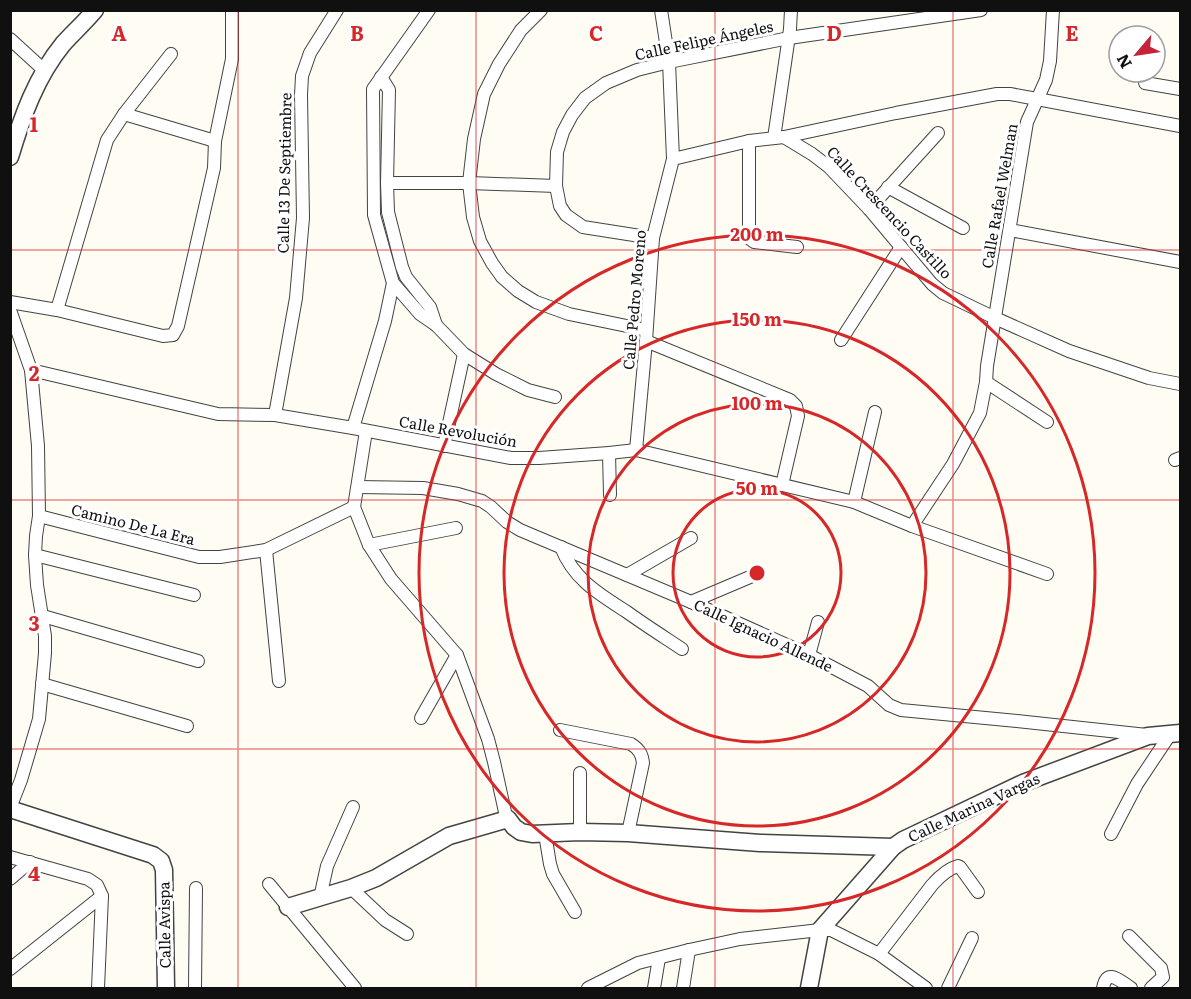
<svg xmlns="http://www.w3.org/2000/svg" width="1191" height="999" font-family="Literata,serif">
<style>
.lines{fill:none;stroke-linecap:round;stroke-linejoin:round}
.minor-casing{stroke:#434343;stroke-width:14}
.tertiary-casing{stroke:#434343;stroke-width:19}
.minor{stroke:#fff;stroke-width:12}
.tertiary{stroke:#fff;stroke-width:16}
.grid{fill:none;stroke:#d62828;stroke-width:1.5;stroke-opacity:0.55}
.ring{fill:none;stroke:#d62828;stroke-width:3}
.labels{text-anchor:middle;stroke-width:6;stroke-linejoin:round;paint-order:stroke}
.street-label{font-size:15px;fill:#101010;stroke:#fff}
.grid-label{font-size:20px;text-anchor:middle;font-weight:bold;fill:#d62828;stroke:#fff;stroke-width:6;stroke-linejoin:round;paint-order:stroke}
.centre{fill:#d62828;stroke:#fff;stroke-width:3}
.ring-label{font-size:18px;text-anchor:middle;font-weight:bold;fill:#d62828;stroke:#fff;stroke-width:6;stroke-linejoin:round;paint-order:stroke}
</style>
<rect width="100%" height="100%" fill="#fffcf3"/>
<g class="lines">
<g class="minor-casing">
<g id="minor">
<polyline points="429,10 373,89 374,215 393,283 420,314 436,325 464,354 496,374 528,390 555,397"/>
<polyline points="541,10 521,30 499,64 484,94 474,139 469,183 473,217 480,241 492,263 502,277 518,291 536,302 569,314 646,330"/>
<polyline points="10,39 45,71"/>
<polyline points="381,77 389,90 387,183 388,212 402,267 406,277 430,307 436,325"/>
<polyline points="1145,83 1180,89"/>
<polyline points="124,114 215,141"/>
<polyline points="784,137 812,154 829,167 869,209 932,284 943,293 995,318 1069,351 1149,378 1180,384"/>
<polyline points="774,138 790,29 791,10"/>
<polyline points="749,141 749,234 750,239 754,242 797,247"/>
<polyline points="673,159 749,141 784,137 896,113 997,94 1010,94 1037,99 1180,126"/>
<polyline points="387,183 469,183 556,186"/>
<polyline points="888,187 963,228"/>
<polyline points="869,209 938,133"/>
<polyline points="1010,230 1180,262"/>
<polyline points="653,238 583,227 566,215 560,206 556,186 557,152 563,132 572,115 585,98 606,83 637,70 669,62 789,38 981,10"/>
<polyline points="10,302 57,310 163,336 173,335 178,326 214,168 215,141 232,59 232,10"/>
<polyline points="10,310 31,370 38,446 39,516 36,536 35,555 37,585 45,636 45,653 39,719 21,780 10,808"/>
<polyline points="57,310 107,140 124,114 171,54"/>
<polyline points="841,340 901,247"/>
<polyline points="646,341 790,400 796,406 798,416 782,485"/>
<polyline points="31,370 218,414 275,415 353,428 511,458 539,458 609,453 636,450 854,502 912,526 1047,574"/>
<polyline points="986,382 1047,422"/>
<polyline points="275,415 296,298 303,218 301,95 302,76 310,53 337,10"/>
<polyline points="353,428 385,321 393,283"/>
<polyline points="444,446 464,354"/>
<polyline points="636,450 646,341 653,238 673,159 669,62 661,10"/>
<polyline points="609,453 610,495"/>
<polyline points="1175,460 1180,458"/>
<polyline points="358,487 423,488 458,494 482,501 491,507 507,522 520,530 691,602 809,655 868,686 889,705 901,710 1017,721 1147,735"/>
<polyline points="854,502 875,412"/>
<polyline points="354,507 369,545 391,579 457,655 488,739 494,762 505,812 508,819"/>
<polyline points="354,507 366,431"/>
<polyline points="39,516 199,557 220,557 266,550 354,507"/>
<polyline points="912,526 953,464 980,413 986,382 987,366 1027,122 1046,80 1050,61 1053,10"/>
<polyline points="369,545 456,528"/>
<path d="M 561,547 C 574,580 599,594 627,612 C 645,625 664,637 682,649"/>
<polyline points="266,550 279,681"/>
<polyline points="35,555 194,595"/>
<polyline points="627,575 691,538"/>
<polyline points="691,602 757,574"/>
<polyline points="43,616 198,661"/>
<polyline points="809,655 818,622"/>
<polyline points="42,684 187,726"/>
<polyline points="421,718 457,655"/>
<path d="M 560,730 L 631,744 C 639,749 642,754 643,763 L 628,833"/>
<polyline points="580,773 580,832"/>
<polyline points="545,834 550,864 553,874 575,912"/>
<polyline points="1111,834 1137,784 1171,733"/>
<polyline points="10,857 88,879 97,885 102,896 98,988"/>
<polyline points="10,879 30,862"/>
<polyline points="269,884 355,988"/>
<polyline points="351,888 385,920 407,934"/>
<polyline points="320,898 327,866 353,807"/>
<polyline points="1129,936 1161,968 1163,977 1151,988"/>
<path d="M 879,954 L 932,885 C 939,877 947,869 958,866 L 960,867 L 978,892"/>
<polyline points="10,969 102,896"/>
<polyline points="195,988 196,888"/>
<polyline points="588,988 638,963 689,950 740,939 820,930 831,930 879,954 926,988"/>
<polyline points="654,988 659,958"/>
<polyline points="683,988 689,950"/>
<polyline points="948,988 972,938"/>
<path d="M 1103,988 C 1107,967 1120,981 1131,988"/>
</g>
</g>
<g class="tertiary-casing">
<g id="tertiary">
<path d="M 10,157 C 22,117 36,77 63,44 C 73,33 85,22 95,10"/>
<polyline points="10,809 153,855 161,861 164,870 166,988"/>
<polyline points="288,907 351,888 376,878 449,836 508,819 514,827 521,832 532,834 580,832 628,833 760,843 893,847"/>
<polyline points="809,988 820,930 893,847 903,840 1023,783 1148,736 1180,733"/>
</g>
</g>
<use href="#minor" class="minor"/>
<use href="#tertiary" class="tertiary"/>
</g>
<path class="grid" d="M 238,10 L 238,988M 476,10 L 476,988M 715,10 L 715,988M 953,10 L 953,988M 10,250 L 1180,250M 10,500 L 1180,500M 10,749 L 1180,749"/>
<g class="ring">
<circle cx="757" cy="573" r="84"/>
<circle cx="757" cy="573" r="169"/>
<circle cx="757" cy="573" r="253"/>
<circle cx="757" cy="573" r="338"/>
</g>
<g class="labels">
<g class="street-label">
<text transform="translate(704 41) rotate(-12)" y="5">Calle Felipe Ángeles</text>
<text transform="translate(285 173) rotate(-89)" y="5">Calle 13 De Septiembre</text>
<text transform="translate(1000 196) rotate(-80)" y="5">Calle Rafael Welman</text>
<text transform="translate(889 213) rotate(47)" y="5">Calle Crescencio Castillo</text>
<text transform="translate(635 300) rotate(-85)" y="5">Calle Pedro Moreno</text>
<text transform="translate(458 432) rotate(10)" y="5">Calle Revolución</text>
<text transform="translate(133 525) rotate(14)" y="5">Camino De La Era</text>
<text transform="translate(763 636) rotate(25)" y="5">Calle Ignacio Allende</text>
<text transform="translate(974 808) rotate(-25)" y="5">Calle Marina Vargas</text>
<text transform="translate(165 925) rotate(-91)" y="5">Calle Avispa</text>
</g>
</g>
<g class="grid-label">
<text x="119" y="41">A</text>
<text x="357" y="41">B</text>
<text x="596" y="41">C</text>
<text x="834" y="41">D</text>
<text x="1072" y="41">E</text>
<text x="34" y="132">1</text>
<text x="34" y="381">2</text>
<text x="34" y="631">3</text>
<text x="34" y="881">4</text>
</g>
<circle cx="757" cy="573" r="9" class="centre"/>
<g class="ring-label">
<text x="757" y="241">200 m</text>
<text x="757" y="326">150 m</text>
<text x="757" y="410">100 m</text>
<text x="757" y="495">50 m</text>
</g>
<rect width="1191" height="999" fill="none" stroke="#101010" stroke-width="24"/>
<g transform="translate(1137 54) rotate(241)"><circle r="28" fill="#ffffff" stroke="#9f9f9f" stroke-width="1.5"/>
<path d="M0-4.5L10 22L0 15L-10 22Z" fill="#c62339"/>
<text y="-9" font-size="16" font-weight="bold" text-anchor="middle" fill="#101010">N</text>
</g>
</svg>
